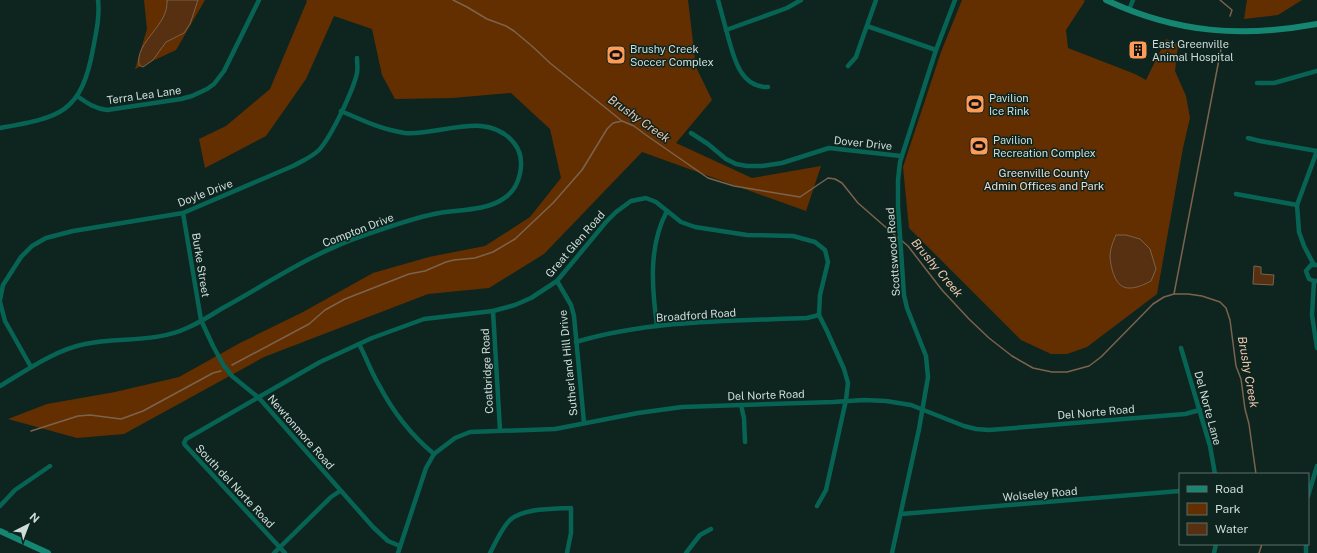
<svg xmlns="http://www.w3.org/2000/svg" width="1317" height="553" font-family="'Public Sans',sans-serif">
<style>
.green{fill:#642f00}
.water{fill:#572f11;stroke:#7b634d}
.lines{fill:none;stroke-linecap:round;stroke-linejoin:round}
.stream{stroke:#7b634d;stroke-width:1.5}
.street{stroke:#076454;stroke-width:4.5}
.secondary{stroke:#158671;stroke-width:6}
.labels{text-anchor:middle;stroke-width:3;stroke-linejoin:round;paint-order:stroke}
.poi-label{font-size:11px;fill:#cfddd9;stroke:#0e241f;text-anchor:start}
.street-label{font-size:11px;fill:#cfddd9;stroke:#0e241f}
.park-label{font-size:11px;fill:#f1dbce;stroke:#0e241f}
.water-label{font-size:12px;font-style:italic;fill:#f0c5ab;stroke:#0e241f}
</style>
<rect width="100%" height="100%" fill="#0e241f"/>
<g class="green">
<polygon points="144,0 205,0 176,50 135,69 147,29"/>
<polygon points="306,0 688,0 696,67 712,100 676,143 752,178 821,166 806,211 642,152 544,254 489,288 428,294 264,357 124,434 77,438 8,419 47,404 115,392 179,377 240,343 303,312 373,273 429,257 485,246 530,217 561,178 550,129 511,93 452,98 395,99 382,75 372,29 334,16 306,79 266,136 205,168 199,139 226,126 270,89 307,1"/>
<polygon points="962,0 1083,0 1085,1 1066,30 1068,48 1135,74 1146,80 1166,39 1178,44 1175,71 1186,96 1190,118 1183,148 1157,294 1087,347 1067,354 1051,354 1021,340 909,228 903,167 941,52"/>
<polygon points="1247,0 1302,0 1278,15 1244,19"/>
</g>
<g class="water">
<path d="M 167,0 L 198,0 L 190,24 L 184,33 L 166,42 L 153,60 L 143,67 L 139,65 C 135,41 169,26 167,0 Z"/>
<path d="M 1116,235 L 1126,235 L 1140,239 L 1150,249 L 1156,269 L 1151,281 C 1145,284 1137,288 1130,288 C 1115,289 1111,268 1110,257 C 1110,249 1113,242 1116,235 Z"/>
<polygon points="1254,266 1261,267 1261,274 1274,275 1273,285 1253,284"/>
</g>
<g class="lines">
<g class="stream">
<polyline points="453,0 467,7 487,19 506,26 514,31 533,47 550,63 622,121 634,126 646,135 708,178 734,186 800,197 828,178 835,179 842,183 858,203 898,238"/>
<polyline points="1220,0 1232,10 1230,16"/>
<polyline points="901,240 908,246 942,290 969,319 989,338 1012,356 1033,368 1052,372 1067,372 1089,366 1101,357 1153,304 1164,297 1174,294 1188,294 1202,296 1220,302 1226,308 1230,320 1236,366 1241,379 1245,409 1249,424 1256,474"/>
<polyline points="1174,294 1221,49"/>
<polyline points="232,365 309,324 325,310 345,299 409,274 425,271 446,262 454,260 475,258 493,252 515,239 553,203 582,170 607,129 613,123 622,121"/>
<polyline points="31,431 78,416 90,415 121,419 143,411 213,373 221,371"/>
<polyline points="1259,553 1262,544"/>
</g>
<g class="street">
<path d="M 718,0 C 721,11 724,22 727,33 C 733,54 739,88 768,87"/>
<polyline points="1129,10 1133,0"/>
<polyline points="867,26 936,50"/>
<polyline points="726,30 787,8 801,0"/>
<polyline points="848,66 856,57 858,51 876,0"/>
<polyline points="1257,83 1274,83 1317,71"/>
<path d="M 77,96 C 87,103 95,109 107,110 L 181,99 L 192,96 L 207,89 L 214,84 L 224,71 L 259,0"/>
<path d="M 0,128 C 60,117 81,114 93,49 C 96,33 100,16 98,0"/>
<polyline points="691,133 708,144 726,159 736,164 747,166 762,166 782,163 829,148 901,156"/>
<polyline points="1248,138 1260,141 1317,151"/>
<polyline points="1236,194 1297,205"/>
<polyline points="183,213 201,320 213,346 224,366 232,376 259,398 373,527 388,541 400,546"/>
<polyline points="1314,265 1304,246 1299,232 1297,205 1317,151"/>
<polyline points="1317,265 1311,265 1306,271 1309,279 1314,281 1317,281"/>
<polyline points="557,281 571,305 574,316 584,423"/>
<polyline points="1314,281 1312,315 1317,348"/>
<path d="M 0,300 L 3,285 L 21,257 L 32,246 L 46,238 L 73,231 L 183,213 L 293,166 C 302,161 312,157 319,150 C 331,137 353,91 357,73 C 358,68 357,63 357,58"/>
<polyline points="0,302 5,321 31,367"/>
<polyline points="493,311 500,430"/>
<path d="M 657,326 C 652,289 648,246 667,211"/>
<path d="M 576,342 C 650,320 730,321 807,318 L 819,315"/>
<path d="M 359,344 C 366,357 371,372 379,385 C 393,412 411,435 434,454"/>
<polyline points="1181,348 1210,446 1215,474"/>
<path d="M 0,386 C 27,370 55,350 85,344 C 119,337 155,343 187,328 C 199,323 210,316 221,309 C 267,284 312,253 362,236 C 386,228 410,219 434,214 C 456,209 483,212 503,199 C 521,188 527,159 514,143 C 487,109 440,136 405,133 C 382,130 362,120 341,111"/>
<polyline points="741,405 744,418 745,442"/>
<polyline points="1308,496 1317,466"/>
<polyline points="0,506 15,490 50,466"/>
<polyline points="901,514 1180,491"/>
<polyline points="1306,544 1306,553"/>
<polyline points="274,553 331,497 340,491"/>
<polyline points="285,553 185,445 184,443 186,439 320,362 372,338 424,319 493,311 515,305 531,298 557,281 606,222 616,212 631,201 646,198 656,202 681,222 695,227 747,235 793,236 815,242 825,250 828,262 820,295 819,315 827,331 844,369 848,383 846,400 826,490 817,506"/>
<polyline points="398,553 426,468 434,454 455,438 470,432 555,429 638,413 682,407 833,402 864,400 886,401 911,405 964,426 976,429 989,430 1185,414 1200,410"/>
<path d="M 490,553 C 496,542 501,529 510,520 C 524,508 553,509 571,508 L 571,533 L 567,553"/>
<polyline points="686,553 700,535 711,529"/>
<polyline points="892,553 919,429 928,377 926,356 907,308 904,295 898,206 898,180 900,162 936,50 955,0"/>
<polyline points="1214,553 1216,544"/>
</g>
<g class="secondary">
<path d="M 1106,0 C 1176,33 1242,38 1317,24"/>
<polyline points="0,531 48,553"/>
</g>
</g>
<defs>
<g id="building-square" transform="scale(1)"><rect x="-9" y="-9" width="18" height="18" rx="4" fill="#fe9c57" stroke="#0e241f"/><path d="M-4-6H4V6H1V3H-1V6H-4ZM-2.5-4.3h1.7v1.8h-1.7ZM.8-4.3h1.7v1.8H.8ZM-2.5-1h1.7V.8h-1.7ZM.8-1h1.7V.8H.8Z" fill="#111"/></g>
<g id="stadium-square" transform="scale(1)"><rect x="-9" y="-9" width="18" height="18" rx="4" fill="#fe9c57" stroke="#0e241f"/><path d="M0-5a6.5 5 0 1 0 0 10a6.5 5 0 1 0 0-10ZM-3.5-1.8h7v3.6h-7Z" fill="#111"/></g>
</defs>
<g fill-rule="evenodd">
<use href="#building-square" x="1138" y="50"/>
<use href="#stadium-square" x="616" y="55"/>
<use href="#stadium-square" x="975" y="104"/>
<use href="#stadium-square" x="979" y="146"/>
</g>
<g class="labels">
<g class="poi-label">
<text x="1152" y="48">East Greenville<tspan x="1152" dy="13">Animal Hospital</tspan></text>
<text x="630" y="53">Brushy Creek<tspan x="630" dy="13">Soccer Complex</tspan></text>
<text x="989" y="102">Pavilion<tspan x="989" dy="13">Ice Rink</tspan></text>
<text x="993" y="144">Pavilion<tspan x="993" dy="13">Recreation Complex</tspan></text>
</g>
<g class="street-label">
<text transform="translate(144 95) rotate(-8)" y="4">Terra Lea Lane</text>
<text transform="translate(863 143) rotate(6)" y="4">Dover Drive</text>
<text transform="translate(205 193) rotate(-21)" y="4">Doyle Drive</text>
<text transform="translate(358 230) rotate(-21)" y="4">Compton Drive</text>
<text transform="translate(575 244) rotate(-49)" y="4">Great Glen Road</text>
<text transform="translate(893 252) rotate(-94)" y="4">Scottswood Road</text>
<text transform="translate(201 265) rotate(81)" y="4">Burke Street</text>
<text transform="translate(696 315) rotate(-4)" y="4">Broadford Road</text>
<text transform="translate(568 363) rotate(-96)" y="4">Sutherland Hill Drive</text>
<text transform="translate(487 371) rotate(-93)" y="4">Coatbridge Road</text>
<text transform="translate(766 395) rotate(-2)" y="4">Del Norte Road</text>
<text transform="translate(1208 408) rotate(75)" y="4">Del Norte Lane</text>
<text transform="translate(1096 412) rotate(-5)" y="4">Del Norte Road</text>
<text transform="translate(301 432) rotate(49)" y="4">Newtonmore Road</text>
<text transform="translate(235 486) rotate(47)" y="4">South del Norte Road</text>
<text transform="translate(1040 494) rotate(-5)" y="4">Wolseley Road</text>
</g>
<g class="park-label">
<text x="1044" y="177">Greenville County<tspan x="1044" dy="13">Admin Offices and Park</tspan></text>
</g>
<g class="water-label">
<text transform="translate(639 119) rotate(35)" y="4">Brushy Creek</text>
<text transform="translate(937 268) rotate(50)" y="4">Brushy Creek</text>
<text transform="translate(1248 372) rotate(80)" y="4">Brushy Creek</text>
</g>
</g>
<rect x="1179" y="473" width="130" height="72" fill="#0e241f" stroke="#5b6e69"/>
<rect x="1187" y="486" width="20" height="6" fill="#158671" stroke="#5b6e69"/>
<text x="1215" y="493" font-size="12" fill="#cfddd9">Road</text>
<rect x="1187" y="503" width="20" height="12" fill="#642f00" stroke="#5b6e69"/>
<text x="1215" y="513" font-size="12" fill="#cfddd9">Park</text>
<rect x="1187" y="523" width="20" height="12" fill="#572f11" stroke="#5b6e69"/>
<text x="1215" y="533" font-size="12" fill="#cfddd9">Water</text>
<g transform="translate(28 525) rotate(42)" stroke="#0e241f" stroke-width="3" paint-order="stroke">
<path d="M0-3L7 15L0 10L-7 15Z" fill="#cfddd9"/>
<text y="-6" font-size="11" font-weight="bold" text-anchor="middle" fill="#cfddd9">N</text>
</g>
</svg>
